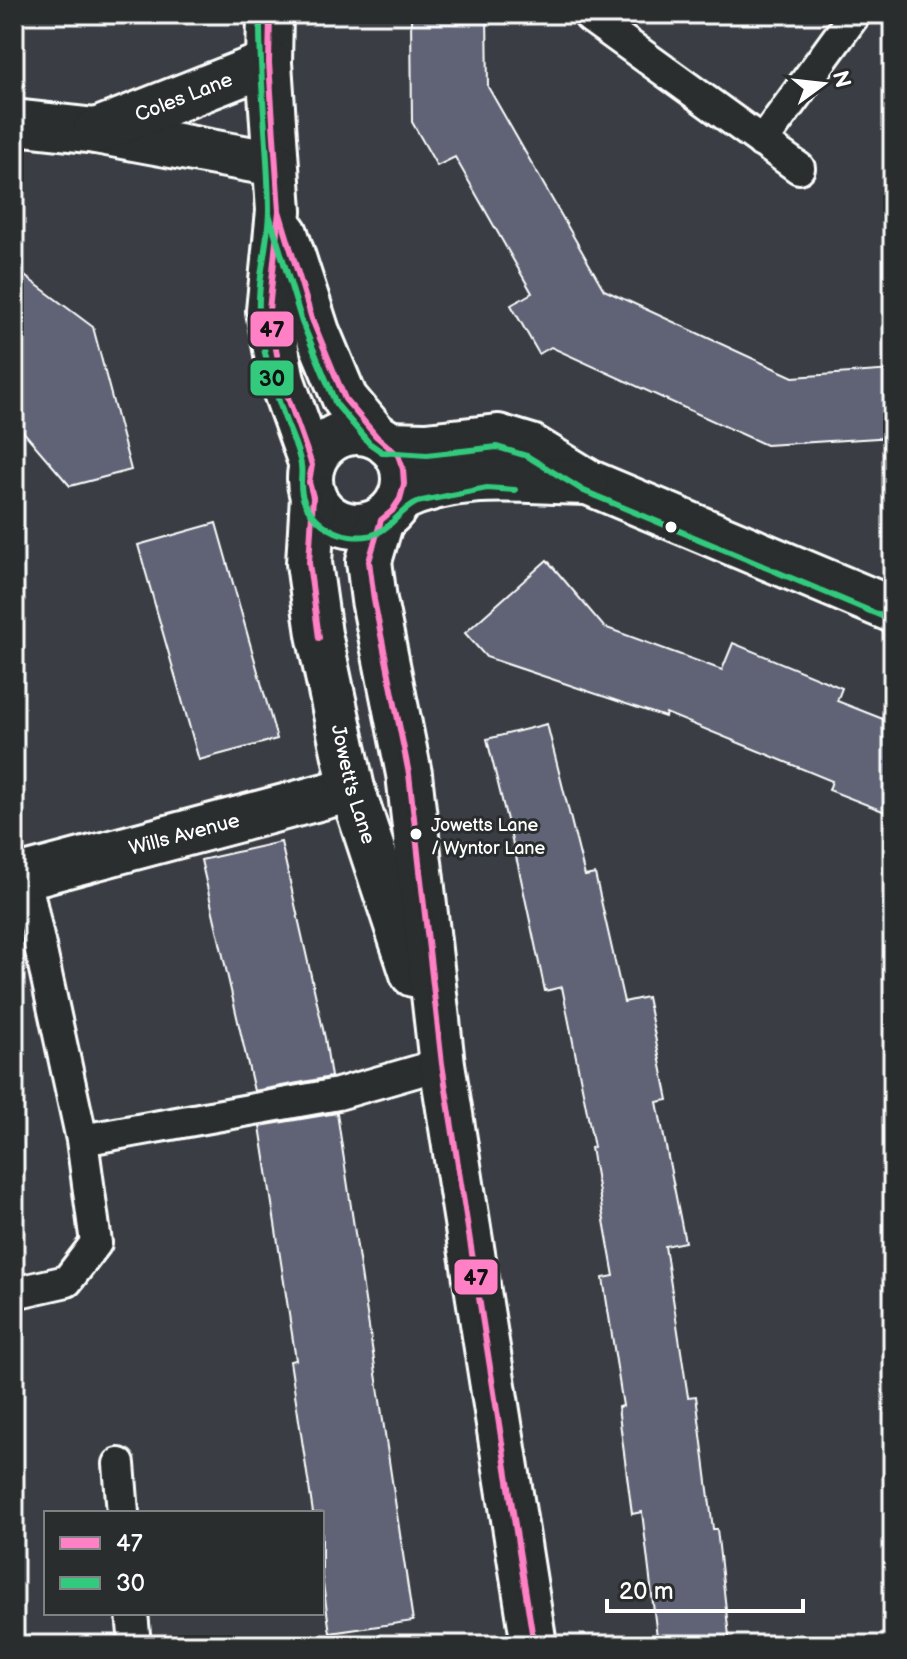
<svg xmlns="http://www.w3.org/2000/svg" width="907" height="1659" font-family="'Balsamiq Sans',sans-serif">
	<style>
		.building { fill: #5e6375; stroke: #fff; stroke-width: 2 }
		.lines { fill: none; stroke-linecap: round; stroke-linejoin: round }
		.lane-casing { stroke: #fff; stroke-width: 36 }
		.street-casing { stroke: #fff; stroke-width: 50 }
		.secondary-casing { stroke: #fff; stroke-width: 50 }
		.lane { stroke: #2a2d2e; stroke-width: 30 }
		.street { stroke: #2a2d2e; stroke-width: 44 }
		.secondary { stroke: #2a2d2e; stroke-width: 44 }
		.bus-1-casing { stroke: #2a2d2e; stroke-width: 12 }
		.bus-2-casing { stroke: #2a2d2e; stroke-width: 12 }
		.bus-1 { stroke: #ff80c5; stroke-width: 6 }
		.bus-2 { stroke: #33ca7d; stroke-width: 6 }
		.bus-dot { fill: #fff; stroke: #2a2d2e; stroke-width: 3 }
		.labels { text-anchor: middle; stroke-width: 6; stroke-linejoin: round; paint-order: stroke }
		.bus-label { font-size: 18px; fill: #fff; stroke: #2a2d2e; text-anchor: start }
		.street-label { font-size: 20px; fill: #fff; stroke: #2a2d2e }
		.line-badge { stroke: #2a2d2e; stroke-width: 3 }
		.pale-badge-label { font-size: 22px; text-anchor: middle; font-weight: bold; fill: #111 }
	</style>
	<rect width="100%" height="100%" fill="#3a3d43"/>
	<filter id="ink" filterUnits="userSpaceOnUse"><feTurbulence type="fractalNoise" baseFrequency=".0125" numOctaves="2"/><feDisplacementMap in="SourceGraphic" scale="16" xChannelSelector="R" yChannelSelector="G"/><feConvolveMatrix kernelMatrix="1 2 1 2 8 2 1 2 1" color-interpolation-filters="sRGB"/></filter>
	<g filter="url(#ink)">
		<!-- building -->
		<path class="building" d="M 411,14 L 487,14 L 488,87 L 604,290 L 793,377 L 893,370 L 893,437 L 766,445 L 551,347 L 539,354 L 511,305 L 532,293 L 455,157 L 437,166 L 412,122 Z
			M 14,268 L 93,327 L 131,470 L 70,486 L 14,421 Z
			M 216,523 L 277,739 L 199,760 L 138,545 Z
			M 547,560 L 604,627 L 722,670 L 733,643 L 842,688 L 837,701 L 893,723 L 893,815 L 829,790 L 832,781 L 666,713 L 665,717 L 486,657 L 465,633 Z
			M 547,724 L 585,876 L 595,874 L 624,1002 L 647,997 L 668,1100 L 657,1102 L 685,1242 L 665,1246 L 688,1397 L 696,1396 L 713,1529 L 717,1529 L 730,1645 L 658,1645 L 642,1512 L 632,1514 L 618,1407 L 623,1406 L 603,1278 L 614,1276 L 591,1148 L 594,1147 L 562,987 L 545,991 L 518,865 L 487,739 Z
			M 281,842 L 325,1038 L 331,1077 L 254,1091 L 201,860 Z
			M 337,1113 L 413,1621 L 330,1633 L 322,1577 L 322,1513 L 313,1513 L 290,1361 L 296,1360 L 260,1126 Z"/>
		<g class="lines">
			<defs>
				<path id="lane" d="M 590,17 L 799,168
					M 762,142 L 855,14
					M 82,1140 L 338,1094 L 442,1064
					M 14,1293 L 67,1281 L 96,1243 L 82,1140 L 25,877
					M 119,1464 L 123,1513
					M 132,1613 L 135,1645"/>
				<g id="street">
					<path id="s1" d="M 14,879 L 352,789"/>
				</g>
				<g id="secondary">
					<path d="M 270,14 L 269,63 L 279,211 L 269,311 L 282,381 L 312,465"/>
					<path d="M 14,122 L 96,131 L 275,164"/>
					<path id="s2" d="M 96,131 L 269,63"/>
					<path d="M 285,233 L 317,332 L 345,399 L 376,436"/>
					<circle cx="357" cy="479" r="47"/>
					<path d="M 388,444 L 426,445 L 498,437 L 531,447 L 588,482 L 893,610"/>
					<path id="s3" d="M 313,497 L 309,563 L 319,634 L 352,789 L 413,974"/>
					<path d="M 400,499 C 459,471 523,481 586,482"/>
					<path d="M 381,520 L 369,561 L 374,600 L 409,774 L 442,1064 L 534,1645"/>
				</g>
			</defs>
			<!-- lane casing -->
			<use href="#lane" class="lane-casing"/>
			<!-- street casing -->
			<use href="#street" class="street-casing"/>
			<!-- secondary casing -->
			<use href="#secondary" class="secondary-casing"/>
			<!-- lane -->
			<use href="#lane" class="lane"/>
			<!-- street -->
			<use href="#street" class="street"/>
			<!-- secondary -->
			<use href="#secondary" class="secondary"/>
			<defs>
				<path id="bus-1" d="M 270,14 L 269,63 L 279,211 L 269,311 L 282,381 L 312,465 L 309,482 L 313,497 L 309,563 L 319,638
					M 279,211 L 312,319 L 345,399 L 376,436 L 398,455 L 403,469 L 404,484 L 400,499 L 392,511 L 381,520 L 369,561 L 374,600 L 409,774 L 442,1064 L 534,1645"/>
				<path id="bus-2" d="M 260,14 C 259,79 268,144 269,209 C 269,243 257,278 259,312 C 261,348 273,385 285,419 C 290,433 299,450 301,465 C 303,477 298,487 304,501 C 312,519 330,533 350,536 C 389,541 392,514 417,502 L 487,488 L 515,490
					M 269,214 L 302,322 L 336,404 L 369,443 L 382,452 L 427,455 L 497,447 L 527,456 L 584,491 L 889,619"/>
			</defs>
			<!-- bus-1 casing -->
			<use href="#bus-1" class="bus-1-casing"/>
			<!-- bus-2 casing -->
			<use href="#bus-2" class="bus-2-casing"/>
			<!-- bus-1 -->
			<use href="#bus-1" class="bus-1"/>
			<!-- bus-2 -->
			<use href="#bus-2" class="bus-2"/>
		</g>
	</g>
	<!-- markers -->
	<g class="bus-dot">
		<circle cx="671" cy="527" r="7"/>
		<circle cx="416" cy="834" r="7"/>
	</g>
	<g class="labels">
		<!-- bus labels -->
		<g class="bus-label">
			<text x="431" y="831">Jowetts Lane<tspan x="431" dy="23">/ Wyntor Lane</tspan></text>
		</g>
		<!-- street labels -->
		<g class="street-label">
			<text dy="7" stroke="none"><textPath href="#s2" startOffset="94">Coles Lane</textPath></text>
			<text dy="7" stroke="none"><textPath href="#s3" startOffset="292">Jowett's Lane</textPath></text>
			<text dy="7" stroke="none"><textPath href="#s1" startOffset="176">Wills Avenue</textPath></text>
		</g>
	</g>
	<g class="line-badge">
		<rect x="249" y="310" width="46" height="38" rx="8" fill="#ff80c5"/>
		<rect x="249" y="359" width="46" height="38" rx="8" fill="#33ca7d"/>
		<rect x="453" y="1258" width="46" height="38" rx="8" fill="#ff80c5"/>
	</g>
	<g class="pale-badge-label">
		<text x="272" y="337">47</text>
		<text x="272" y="386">30</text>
		<text x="476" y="1285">47</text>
	</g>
	<!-- margin -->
	<rect width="907" height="1659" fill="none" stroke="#2a2d2e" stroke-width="48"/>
	<rect x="24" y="24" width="859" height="1611" fill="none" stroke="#fff" stroke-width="3" filter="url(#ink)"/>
	<!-- legend -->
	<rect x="44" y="1511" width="280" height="104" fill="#2a2d2e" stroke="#7f8182" stroke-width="2"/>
	<rect x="60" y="1537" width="40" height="12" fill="#ff80c5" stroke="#7f8182" stroke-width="2"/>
	<text x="116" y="1551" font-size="24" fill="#ffffff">47</text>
	<rect x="60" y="1577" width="40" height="12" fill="#33ca7d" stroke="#7f8182" stroke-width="2"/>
	<text x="116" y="1591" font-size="24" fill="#ffffff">30</text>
	<!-- north arrow -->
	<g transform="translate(823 84) rotate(75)" stroke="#2a2d2e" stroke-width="6" paint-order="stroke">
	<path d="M0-6L14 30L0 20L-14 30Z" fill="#ffffff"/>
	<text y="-12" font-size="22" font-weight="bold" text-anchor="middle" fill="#ffffff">N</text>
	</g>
	<!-- scale -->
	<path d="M607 1599v12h196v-12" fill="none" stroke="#ffffff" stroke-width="4"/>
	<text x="619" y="1599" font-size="24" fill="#ffffff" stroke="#2a2d2e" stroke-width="6" paint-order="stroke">20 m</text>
</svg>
